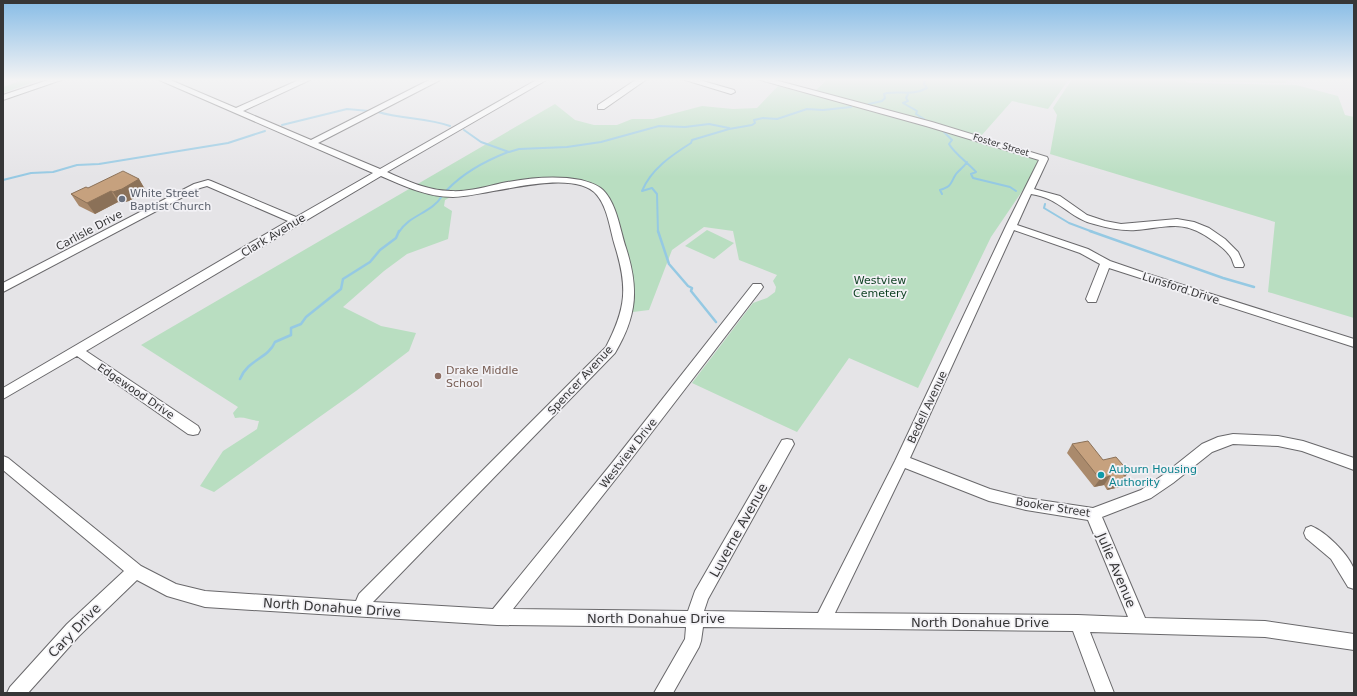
<svg xmlns="http://www.w3.org/2000/svg" width="1357" height="696" font-family="'DejaVu Sans',sans-serif">
	<style>
		.green { fill: #b9dec1 }
		.lines { fill: none; stroke-linecap: round; stroke-linejoin: round }
		.stream-far1 { stroke: #95c9e3; stroke-width: 2 }
		.stream { stroke: #95c9e3; stroke-width: 2.5 }
		.minor-casing { stroke: #69686b; stroke-width: 2 }
		.minor { fill: #fff; fill-rule: evenodd }
		.wall { fill: #aa8a6c }
		.shaded-wall { fill: #8b7158 }
		.building { fill: #c6a17e; stroke: #8b7158 }
		.worship-dot { fill: #6b7280; stroke: #f2f1f5; stroke-width: 1.5 }
		.education-dot { fill: #8d6e63; stroke: #f2f1f5; stroke-width: 1.5 }
		.culture-dot { fill: #0f9aa8; stroke: #f2f1f5; stroke-width: 1.5 }
		.labels { text-anchor: middle; stroke-width: 3.5; stroke-linejoin: round; paint-order: stroke }
		.far-street-label { font-size: 9px; fill: #363637; stroke: #f2f1f5 }
		.worship-label { font-size: 11px; fill: #5b616d; stroke: #f2f1f5; text-anchor: start }
		.street-label { font-size: 11px; fill: #363637; stroke: #f2f1f5 }
		.park-label { font-size: 11px; fill: #0c3f20; stroke: #f2f1f5 }
		.education-label { font-size: 11px; fill: #785e54; stroke: #f2f1f5; text-anchor: start }
		.culture-label { font-size: 11px; fill: #0d838f; stroke: #f2f1f5; text-anchor: start }
		.near-street-label { font-size: 13px; fill: #363637; stroke: #f2f1f5 }
	</style>
	<rect width="100%" height="100%" fill="#e5e4e7"/>
	<!-- green -->
	<path class="green" d="M 26,79 L 42,79 L 3,93 L 3,87 Z
		M 828,79 L 1069,79 L 1048,109 L 1012,101 L 981,136 L 815,91 Z
		M 1072,79 L 1183,79 L 1188,83 L 1296,85 L 1338,96 L 1345,115 L 1354,117 L 1354,318 L 1268,292 L 1275,222 L 1050,154 L 1057,115 L 1053,108 Z
		M 1188,79 L 1283,79 L 1287,83 L 1189,81 Z
		M 780,84 L 1044,159 L 991,237 L 918,388 L 849,358 L 797,432 L 692,383 L 753,303 L 767,298 L 775,292 L 776,287 L 773,281 L 777,275 L 739,260 L 733,231 L 704,227 L 672,250 L 649,310 L 633,312 L 629,275 L 598,191 L 581,183 L 550,181 L 456,194 L 445,200 L 444,206 L 452,211 L 448,239 L 407,254 L 384,271 L 343,307 L 381,326 L 416,333 L 409,351 L 356,391 L 214,492 L 200,486 L 223,451 L 257,429 L 259,421 C 250,420 244,416 235,418 L 233,413 L 238,407 L 141,345 L 555,104 L 575,120 L 594,125 L 617,125 L 632,119 L 653,119 L 702,106 L 733,109 L 757,108 Z
		M 707,230 L 734,243 L 714,259 L 685,246 Z"/>
	<g class="lines">
		<!-- stream-far1 -->
		<path class="stream-far1" d="M 908,94 L 906,98 L 908,101 L 903,103 L 917,111 L 916,114 L 924,119
			M 869,104 L 882,101 L 885,98 L 884,94 L 887,93 C 903,91 912,96 927,88 L 924,84 L 925,79
			M 378,112 C 402,119 427,118 450,126
			M 282,125 L 347,109 L 369,111
			M 464,130 L 481,142 L 509,152 L 519,149 L 567,147 L 601,142 L 659,126 L 685,127 L 709,124 L 729,128
			M 944,132 L 952,140 L 949,144 C 954,153 968,163 976,172 L 971,174 L 973,178 L 1010,187 L 1016,191
			M 3,180 L 31,173 L 53,172 L 77,165 L 99,164 L 228,143 L 265,131
			M 447,190 C 464,172 485,161 508,152
			M 942,194 L 940,190 C 953,186 950,183 956,174 C 959,170 964,167 967,162
			M 1045,204 L 1044,208 L 1069,223 L 1093,232
			M 399,232 C 409,215 432,213 442,196
			M 658,232 L 657,194 L 652,188 L 642,191 C 651,169 672,155 691,143 L 692,140 L 729,129 L 752,125 L 755,123 L 754,120 L 763,118 L 777,119 L 807,109 L 823,110 L 851,107"/>
		<!-- stream -->
		<path class="stream" d="M 658,231 L 669,264 L 688,286 L 692,288 L 691,291 L 716,322
			M 1090,231 L 1223,278 L 1254,287
			M 240,379 C 248,359 268,359 275,342 L 291,335 L 291,328 L 301,324 L 306,317 L 341,289 L 343,279 L 370,262 L 380,250 L 396,238 L 399,231"/>
		<defs>
			<path id="minor" d="M 51,79 L 64,79 L 3,100 L 3,95 Z
				M 157,79 L 168,79 L 236,108 L 301,79 L 312,79 L 243,111 L 311,140 L 431,79 L 442,79 L 318,143 L 380,169 L 538,79 L 548,79 L 387,172 C 408,181 428,191 451,191 C 468,192 485,187 502,183 C 528,178 555,175 581,180 C 588,182 597,184 603,190 C 617,204 620,230 626,248 C 639,289 637,316 615,353 L 373,602 L 493,609 L 612,463 L 753,284 L 761,284 L 763,287 L 761,290 L 622,471 L 513,609 L 688,611 L 695,591 L 782,440 L 787,439 L 792,440 L 794,444 L 708,599 L 704,611 L 818,613 L 895,461 L 1006,226 L 1039,160 L 926,126 L 757,79 L 771,79 L 932,122 L 1047,157 L 1048,159 L 1034,189 L 1060,196 L 1087,215 L 1105,221 L 1121,224 L 1177,219 L 1194,222 L 1209,228 L 1225,239 L 1238,252 L 1244,265 L 1243,267 L 1235,267 C 1233,264 1233,260 1230,256 C 1226,250 1218,244 1212,240 C 1183,219 1169,227 1136,230 C 1122,231 1108,228 1094,224 C 1069,218 1060,198 1031,194 L 1017,225 L 1088,249 L 1110,261 L 1148,274 L 1354,339 L 1354,347 L 1109,268 L 1096,302 L 1088,302 L 1086,299 L 1100,264 L 1080,253 L 1014,230 L 910,458 L 990,489 L 1026,498 L 1093,508 L 1141,490 L 1163,475 L 1202,444 L 1218,437 L 1233,434 L 1278,436 L 1303,441 L 1354,458 L 1354,470 L 1302,451 L 1278,446 L 1233,444 L 1212,452 L 1173,483 L 1151,498 L 1102,517 L 1145,618 L 1265,621 L 1354,634 L 1354,650 L 1265,637 L 1090,632 L 1114,693 L 1096,693 L 1073,631 L 703,627 L 701,641 L 699,647 L 673,693 L 654,693 L 685,639 L 686,627 L 497,625 L 205,607 L 167,596 L 137,580 L 79,636 L 28,693 L 7,693 L 10,687 L 67,624 L 124,571 L 3,470 L 3,456 L 8,458 L 141,566 L 176,584 L 205,591 L 356,601 L 359,594 L 606,347 C 626,308 628,288 615,246 C 610,230 608,208 597,195 C 573,166 485,197 453,197 C 427,197 404,186 381,176 L 86,351 L 198,426 L 200,430 L 198,434 L 193,435 L 188,434 L 77,356 L 3,399 L 3,388 L 288,221 L 207,186 L 200,188 L 3,292 L 3,283 L 194,184 L 208,180 L 211,181 L 296,217 L 373,173 ZM 905,468 L 989,501 L 1026,510 L 1088,520 L 1128,617 L 1078,615 L 835,613 Z
				M 637,79 L 647,79 L 604,109 L 598,109 L 598,105 Z
				M 682,79 L 696,79 L 734,90 L 735,92 L 731,94 Z
				M 1311,526 C 1326,532 1347,553 1353,567 C 1356,573 1354,583 1354,589 L 1348,587 L 1331,559 L 1306,538 L 1304,533 L 1306,528 Z"/>
		</defs>
		<!-- minor casing -->
		<use href="#minor" class="minor-casing"/>
		<!-- minor -->
		<use href="#minor" class="minor"/>
	</g>
	<!-- wall -->
	<path class="wall" d="M 139,179 L 146,191 L 129,201 L 120,203 L 118,202 L 95,214 L 79,206 L 71,194 L 88,188 Z
		M 1072,444 L 1103,460 L 1125,477 L 1120,487 L 1107,490 L 1104,485 L 1094,487 L 1067,453 Z"/>
	<!-- shaded-wall -->
	<path class="shaded-wall" d="M 139,179 L 146,191 L 129,201 L 120,203 L 113,192 Z
		M 111,191 L 118,202 L 95,214 L 87,203 Z
		M 1129,472 L 1124,478 L 1126,478 L 1120,487 L 1107,490 L 1113,481 L 1123,474 Z
		M 1110,476 L 1104,485 L 1094,487 L 1100,479 Z"/>
	<!-- building -->
	<path class="building" d="M 123,171 L 139,179 L 122,189 L 113,192 L 111,191 L 87,203 L 71,194 L 86,187 L 88,188 Z
		M 1088,441 L 1103,460 L 1116,457 L 1129,472 L 1123,474 L 1126,478 L 1113,481 L 1110,476 L 1100,479 L 1072,444 Z"/>
	<!-- sky -->
	<linearGradient id="sky" x2="0" y2="1"><stop stop-color="#87bce6"/><stop offset="0.45" stop-color="#f3f3f4"/><stop offset="1" stop-color="#f3f3f4" stop-opacity="0"/></linearGradient>
	<rect width="1357" height="177" fill="url(#sky)"/>
	<!-- markers -->
	<circle class="worship-dot" cx="122" cy="199" r="4"/>
	<circle class="education-dot" cx="438" cy="376" r="4"/>
	<circle class="culture-dot" cx="1101" cy="475" r="4"/>
	<g class="labels">
		<!-- far-street labels -->
		<g class="far-street-label">
			<text transform="translate(1001 145) rotate(17)" y="3">Foster Street</text>
		</g>
		<!-- worship labels -->
		<g class="worship-label">
			<text x="130" y="197">White Street<tspan x="130" dy="13">Baptist Church</tspan></text>
		</g>
		<!-- street labels -->
		<g class="street-label">
			<text transform="translate(89 230) rotate(-28)" y="4">Carlisle Drive</text>
			<text transform="translate(273 235) rotate(-31)" y="4">Clark Avenue</text>
			<text transform="translate(1181 288) rotate(18)" y="4">Lunsford Drive</text>
			<text transform="translate(580 380) rotate(-47)" y="4">Spencer Avenue</text>
			<text transform="translate(136 391) rotate(34)" y="4">Edgewood Drive</text>
			<text transform="translate(927 407) rotate(-65)" y="4">Bedell Avenue</text>
			<text transform="translate(628 453) rotate(-52)" y="4">Westview Drive</text>
			<text transform="translate(1053 507) rotate(9)" y="4">Booker Street</text>
		</g>
		<!-- park labels -->
		<g class="park-label">
			<text x="880" y="284">Westview<tspan x="880" dy="13">Cemetery</tspan></text>
		</g>
		<!-- education labels -->
		<g class="education-label">
			<text x="446" y="374">Drake Middle<tspan x="446" dy="13">School</tspan></text>
		</g>
		<!-- culture labels -->
		<g class="culture-label">
			<text x="1109" y="473">Auburn Housing<tspan x="1109" dy="13">Authority</tspan></text>
		</g>
		<!-- near-street labels -->
		<g class="near-street-label">
			<text transform="translate(738 530) rotate(-61)" y="5">Luverne Avenue</text>
			<text transform="translate(1117 570) rotate(67)" y="5">Julie Avenue</text>
			<text transform="translate(332 607) rotate(4)" y="5">North Donahue Drive</text>
			<text x="656" y="623">North Donahue Drive</text>
			<text x="980" y="627">North Donahue Drive</text>
			<text transform="translate(74 630) rotate(-46)" y="5">Cary Drive</text>
		</g>
	</g>
	<!-- border -->
	<rect width="1357" height="696" fill="none" stroke="#363637" stroke-width="8"/>
</svg>
